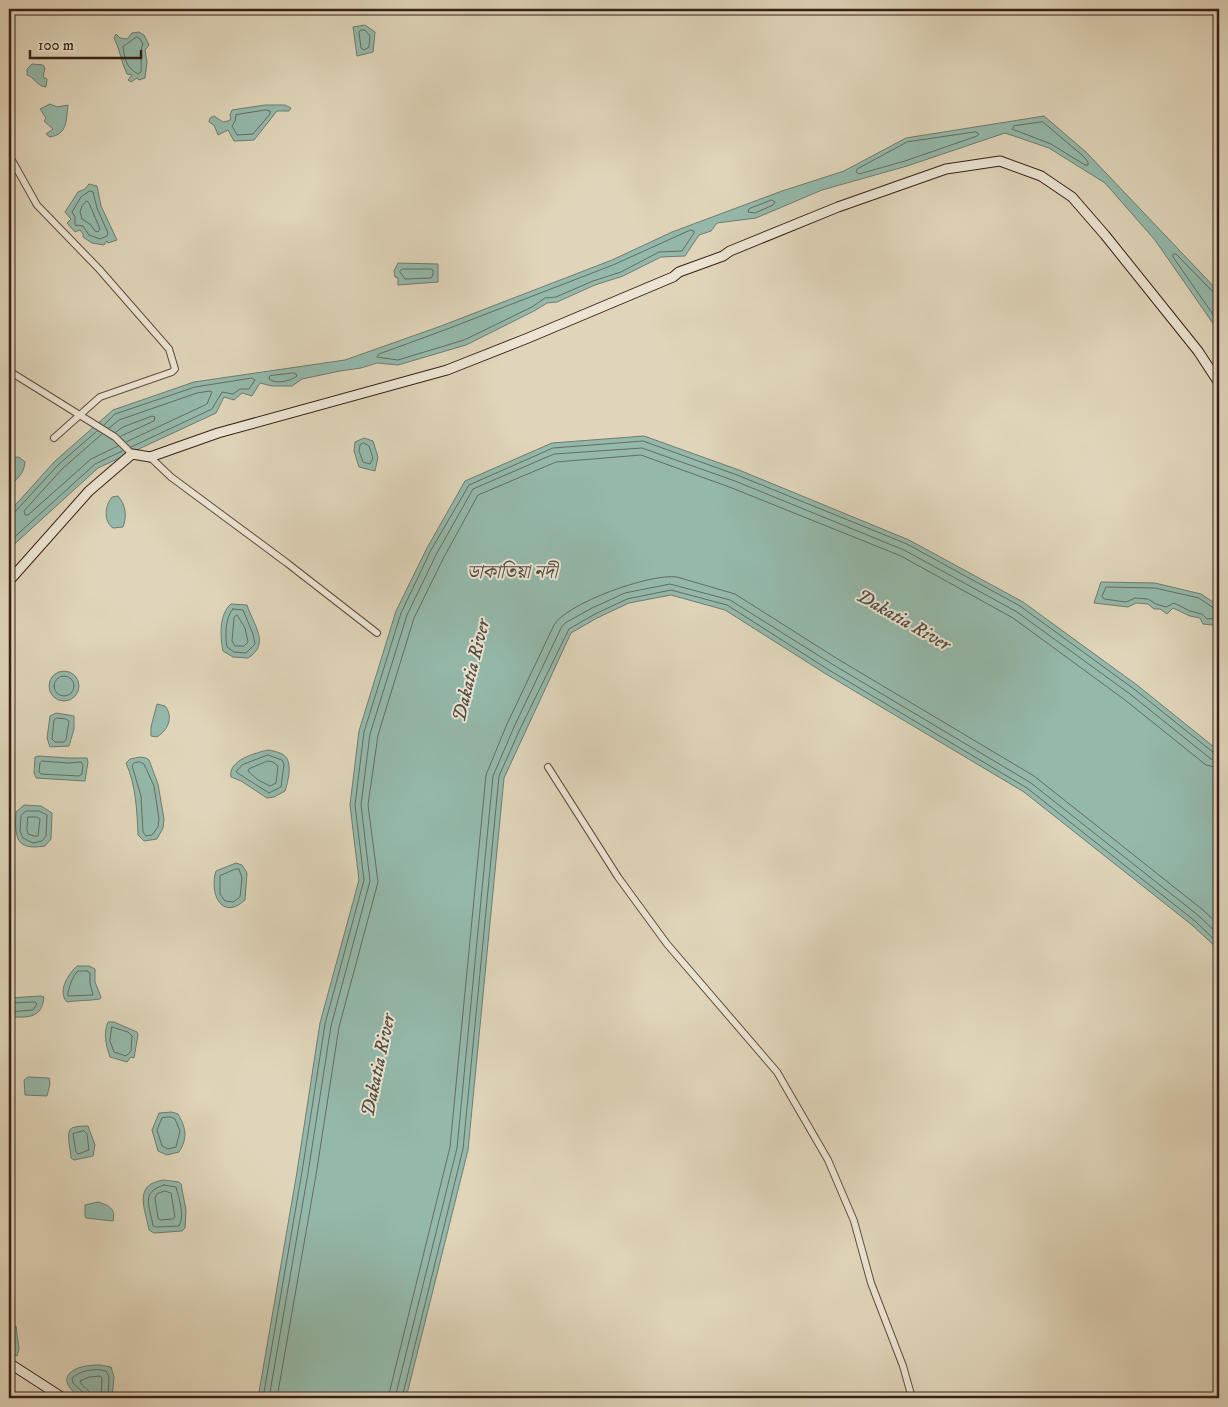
<svg xmlns="http://www.w3.org/2000/svg" width="1228" height="1407" font-family="'IM FELL DW Pica','Noto Serif Bengali',serif">
	<style>
		.water { fill: #94b9ab; stroke: #6f7c70 }
		.lines { fill: none; stroke-linecap: round; stroke-linejoin: round }
		.shore { stroke: #666c61; stroke-width: 1 }
		.minor-casing { stroke: #614d40; stroke-width: 8 }
		.secondary-casing { stroke: #372017; stroke-width: 11 }
		.minor { stroke: #ebe4d2; stroke-width: 6 }
		.secondary { stroke: #ebe4d2; stroke-width: 9 }
		.labels { text-anchor: middle; stroke-width: 4; stroke-linejoin: round; paint-order: stroke }
		.water-label { font-size: 19px; font-style: italic; fill: #534e43; stroke: #ebe4d2 }
	</style>
	<rect width="100%" height="100%" fill="#e0d5ba"/>
	<filter id="stains"><feTurbulence type="fractalNoise" baseFrequency=".004" numOctaves="4"/><feColorMatrix values="0 0 0 0 .2 0 0 0 0 .09 0 0 0 0 .02 0 0 0 .5 -.17"/></filter>
	<radialGradient id="worn" r=".72"><stop offset=".6" stop-color="#630" stop-opacity="0"/><stop offset="1" stop-color="#630" stop-opacity=".3"/></radialGradient>
	<!-- water -->
	<path class="water" d="M 365,25 L 375,32 L 373,52 L 357,56 L 353,27 Z
		M 139,32 L 144,35 L 149,45 L 145,50 L 147,62 L 145,78 L 139,80 L 137,78 L 131,82 L 128,80 L 132,75 L 127,74 C 121,62 120,49 114,38 L 116,34 L 120,38 L 127,39 L 132,33 Z
		M 32,64 L 43,65 L 45,68 L 43,77 L 47,79 L 46,87 C 38,87 34,77 27,75 L 27,69 Z
		M 50,104 L 57,107 L 68,105 C 66,120 68,134 50,137 L 46,134 L 53,129 L 44,121 L 46,118 L 40,109 Z
		M 265,105 L 285,105 L 291,108 L 289,111 L 277,111 L 254,140 L 234,141 L 228,130 L 218,135 L 214,125 L 209,122 L 210,118 L 214,116 L 223,122 L 228,121 L 231,119 L 230,115 L 232,110 Z
		M 1044,116 L 1086,152 L 1219,292 L 1219,332 L 1155,240 L 1105,183 L 1049,148 L 1005,133 L 907,166 L 822,190 L 756,218 L 717,223 L 711,231 L 699,235 L 685,256 L 661,257 L 623,276 L 595,285 L 557,302 L 547,303 L 534,311 L 466,345 L 398,365 L 377,363 L 361,368 L 340,371 L 302,379 L 292,386 L 272,386 L 260,383 L 252,396 L 242,393 L 234,400 L 224,397 L 216,413 L 98,468 L 9,549 L 9,512 L 55,461 L 113,410 L 194,382 L 345,360 L 441,326 L 612,260 L 672,232 L 782,191 L 844,171 L 906,138 Z
		M 89,184 L 97,186 L 101,206 L 117,240 L 108,243 L 107,241 L 104,245 L 92,243 L 83,237 L 83,234 L 80,230 L 75,232 L 67,223 L 71,219 L 65,212 L 78,192 L 85,189 Z
		M 398,263 L 438,264 L 438,282 L 398,285 L 398,278 L 395,277 L 394,271 Z
		M 644,436 L 739,470 L 909,540 L 1023,602 L 1137,685 L 1219,751 L 1219,950 L 1192,925 L 1024,792 L 826,674 L 725,610 L 671,595 L 629,603 L 597,618 L 571,633 L 504,778 L 468,1150 L 406,1398 L 258,1398 L 297,1172 L 320,1023 L 359,880 L 350,805 L 359,731 L 396,611 L 427,548 L 465,481 L 552,443 Z
		M 364,438 L 373,441 L 378,457 L 375,471 L 359,467 L 354,451 L 355,442 Z
		M 19,457 L 25,462 C 24,474 17,479 9,486 L 9,458 Z
		M 118,496 C 126,505 127,517 123,527 L 113,528 C 103,521 105,505 112,497 Z
		M 1101,582 L 1155,583 L 1201,594 L 1219,606 L 1219,623 L 1212,625 L 1203,624 L 1200,618 L 1190,616 L 1173,608 L 1167,614 L 1160,609 L 1154,609 L 1148,604 L 1136,603 L 1128,607 L 1094,603 Z
		M 231,604 L 247,605 C 253,624 271,644 248,658 L 233,657 L 223,651 C 220,637 219,614 231,604 Z
		M49 686a15 15 0 1 1 30 0a15 15 0 1 1-30 0Z
		M 157,704 L 165,706 C 174,717 168,730 157,737 L 151,736 L 151,727 Z
		M 56,713 L 74,716 L 74,729 L 69,746 L 50,747 L 47,738 L 50,716 Z
		M 268,750 C 286,753 290,757 289,774 C 288,780 287,785 285,791 L 274,797 L 267,798 L 241,781 L 231,777 C 228,760 255,753 268,750 Z
		M 39,756 L 68,758 L 87,758 L 88,762 L 85,781 L 36,778 L 34,773 L 35,757 Z
		M 140,757 L 146,758 L 149,760 L 158,784 L 164,819 L 163,828 L 157,839 L 144,841 L 138,835 C 137,810 136,786 126,763 L 130,759 Z
		M 24,805 L 41,806 L 52,813 L 51,839 L 45,846 C 15,851 15,837 16,812 Z
		M 236,863 L 242,865 L 247,873 L 245,900 C 221,922 209,892 216,871 Z
		M 77,966 L 89,966 L 95,969 L 95,982 L 101,997 L 100,999 C 88,1001 78,1000 67,1002 C 57,992 68,974 77,966 Z
		M 41,996 L 44,997 C 42,1020 26,1017 9,1017 L 9,998 Z
		M 108,1022 L 114,1022 L 137,1032 L 138,1035 L 134,1058 L 131,1057 L 127,1062 L 110,1057 C 106,1045 103,1034 108,1022 Z
		M 28,1077 L 49,1078 L 50,1084 L 47,1096 L 25,1095 L 24,1080 Z
		M 172,1112 L 178,1114 C 186,1128 188,1138 179,1152 L 167,1155 L 158,1151 L 152,1130 L 159,1113 Z
		M 88,1126 L 95,1145 L 93,1156 L 74,1160 L 71,1158 C 71,1151 65,1131 72,1128 C 76,1126 84,1126 88,1126 Z
		M 163,1180 L 179,1182 L 181,1184 L 186,1210 L 185,1228 L 182,1231 L 154,1233 L 149,1230 C 147,1216 136,1193 151,1184 C 154,1182 159,1181 163,1180 Z
		M 98,1202 C 109,1205 116,1209 113,1221 L 86,1218 L 85,1216 L 85,1205 Z
		M 9,1325 L 16,1326 L 19,1349 L 17,1356 L 9,1353 Z
		M 100,1365 L 111,1367 L 114,1377 L 112,1398 C 104,1398 94,1400 85,1398 C 76,1397 60,1382 70,1373 C 77,1366 90,1365 100,1365 Z"/>
	<g class="lines">
		<!-- shore -->
		<path class="shore" d="M 361,30 L 365,30 L 370,36 L 369,47 L 364,50 L 361,48 L 359,33 Z
			M 137,37 L 140,39 L 143,44 C 139,52 142,62 141,72 L 138,74 C 126,67 125,60 123,47 Z
			M 266,110 L 270,111 L 270,114 L 253,134 L 237,135 L 232,126 L 235,121 L 236,115 Z
			M 1043,122 L 1083,156 L 1088,162 L 1088,165 L 1085,165 L 1051,144 L 1012,129 L 1014,126 Z
			M 976,132 L 979,134 L 977,136 L 905,161 L 859,174 L 856,172 L 857,169 L 907,142 Z
			M 90,191 L 93,192 L 97,208 L 108,233 L 107,236 L 100,239 L 89,235 L 83,226 L 75,225 L 75,217 L 72,212 L 81,197 Z
			M 772,200 L 775,202 L 773,205 L 755,213 L 748,212 L 749,209 Z
			M 87,201 L 89,203 L 100,229 L 98,232 L 95,231 L 91,225 L 82,219 L 80,212 L 82,206 Z
			M 691,230 L 694,231 L 694,233 L 682,251 L 659,252 L 621,272 L 593,281 L 556,297 L 545,298 L 532,307 L 464,340 L 398,360 L 377,357 L 379,354 L 442,331 L 613,265 Z
			M 402,269 L 431,269 L 433,270 L 433,275 L 431,278 L 405,279 L 400,272 Z
			M 1219,295 L 1214,293 L 1176,254 L 1173,254 L 1173,257 L 1219,323
			M 294,373 L 296,374 L 297,376 C 289,382 276,384 269,379 L 270,376 Z
			M 104,425 L 115,414 L 195,387 L 252,378 L 255,380 L 249,389 L 240,389 L 233,394 L 222,392 L 212,409 L 131,447
			M 109,428 L 119,420 L 197,393 L 210,391 L 212,392 L 207,404 L 126,442
			M 116,432 L 123,427 L 152,416 L 155,417 L 154,421 L 121,436
			M 102,434 L 62,469 L 24,511 L 25,515 L 28,515 L 91,459 L 118,446
			M 364,443 L 369,446 L 373,458 L 370,464 L 363,462 L 359,451 L 360,445 Z
			M 9,515 L 14,513 L 58,465 L 97,431
			M 9,542 L 95,464 L 122,451
			M 233,609 L 243,610 L 253,634 L 255,644 L 246,653 L 234,652 L 227,647 C 225,637 225,617 233,609 Z
			M 1219,610 L 1215,609 L 1199,598 L 1155,588 L 1106,587 L 1102,596 L 1104,599 L 1126,602 L 1135,598 L 1148,599 L 1156,604 L 1166,607 L 1174,603 L 1190,611 L 1202,614 L 1207,619 L 1219,618
			M 237,615 L 245,628 L 248,642 L 244,646 L 235,646 L 232,641 L 234,618 Z
			M54 686a10 10 0 1 1 20 0a10 10 0 1 1-20 0Z
			M 57,718 L 66,719 L 69,721 L 66,740 L 64,742 L 55,742 L 52,739 L 54,720 Z
			M 268,755 L 282,760 L 284,764 L 281,787 L 269,793 L 236,772 L 242,765 Z
			M 42,761 L 68,763 L 81,762 L 83,765 L 82,774 L 79,776 L 41,774 L 39,772 L 40,763 Z
			M 268,761 L 273,762 L 278,766 L 276,783 L 270,786 L 258,780 L 248,771 L 249,769 Z
			M 140,762 L 144,764 L 154,786 L 159,819 L 158,827 L 152,835 L 146,836 L 143,832 L 141,796 L 132,766 L 134,763 Z
			M 26,811 L 39,811 L 47,815 L 46,836 L 42,841 L 33,843 L 23,838 L 20,831 L 21,816 Z
			M 28,817 L 37,817 L 40,819 L 38,836 L 34,836 L 28,834 L 27,830 Z
			M 236,869 L 239,869 L 242,878 L 240,897 L 233,902 L 225,901 L 220,894 L 220,876 Z
			M 87,971 L 90,973 L 90,983 L 93,995 L 68,996 C 67,991 73,975 78,971 C 80,971 86,971 87,971 Z
			M 9,1003 L 35,1002 L 37,1004 L 33,1010 L 9,1012
			M 112,1027 L 128,1032 L 132,1036 L 131,1051 L 126,1056 L 114,1052 L 110,1041 Z
			M 171,1117 L 175,1119 L 180,1131 L 176,1147 L 168,1149 L 162,1146 L 157,1130 L 162,1118 Z
			M 84,1131 L 87,1134 L 89,1150 L 78,1154 L 76,1152 L 73,1134 Z
			M 164,1185 L 176,1187 C 179,1199 185,1215 179,1226 L 156,1227 L 153,1226 C 150,1206 140,1192 164,1185 Z
			M 165,1191 L 171,1193 L 175,1217 L 173,1219 L 160,1220 L 158,1218 L 155,1198 L 157,1194 Z
			M 85,1398 L 84,1393 L 73,1383 L 72,1378 C 81,1370 95,1368 106,1371 L 109,1377 L 108,1398
			M 91,1398 C 91,1389 82,1388 80,1381 L 89,1377 L 100,1376 L 102,1378 L 101,1398
			M 263,1398 L 302,1172 L 325,1024 L 364,880 L 355,805 L 364,732 L 401,613 L 431,550 L 469,485 L 553,448 L 643,441 L 737,475 L 907,544 L 1020,606 L 1134,689 L 1214,753 L 1219,755
			M 269,1398 L 308,1173 L 331,1026 L 370,881 L 361,805 L 370,734 L 407,615 L 437,553 L 473,489 L 554,454 L 642,448 L 735,481 L 904,550 L 1017,612 L 1130,694 L 1211,759 L 1219,761
			M 277,1398 L 316,1175 L 339,1027 L 378,882 L 368,805 L 378,735 L 414,618 L 444,557 L 478,495 L 556,462 L 641,455 L 732,488 L 901,556 L 1013,618 L 1125,700 L 1206,765 L 1219,768
			M 388,1398 L 450,1147 L 486,775 L 507,724 L 554,625 C 567,603 651,573 677,577 L 735,594 L 836,658 L 1034,776 L 1203,910 L 1219,925
			M 395,1398 L 457,1148 L 493,776 L 514,727 L 561,628 L 565,623 L 592,608 L 625,593 L 670,584 L 730,600 L 832,664 L 1031,783 L 1199,916 L 1219,935
			M 402,1398 L 463,1149 L 499,776 L 520,729 L 569,629 L 595,614 L 627,599 L 671,590 L 727,605 L 829,670 L 1027,788 L 1195,921 L 1219,944"/>
		<defs>
			<path id="minor" d="M 9,155 L 37,205 L 99,269 L 169,349 L 175,369 L 172,372 L 100,397 L 54,438
				M 9,371 L 115,437 L 132,454
				M 150,457 L 171,477 L 287,563 L 377,633
				M 548,767 L 618,877 L 667,944 L 777,1072 L 828,1160 L 854,1221 L 871,1283 L 903,1366 L 912,1398"/>
			<path id="secondary" d="M 9,581 L 89,491 L 132,454 L 150,457 L 218,433 L 447,370 L 528,338 L 673,277 L 679,272 L 723,256 L 730,251 L 838,207 L 946,169 L 1000,161 L 1041,176 L 1072,197 L 1105,235 L 1198,351 L 1219,383
				M 9,1363 L 63,1398"/>
		</defs>
		<!-- minor casing -->
		<use href="#minor" class="minor-casing"/>
		<!-- secondary casing -->
		<use href="#secondary" class="secondary-casing"/>
		<!-- minor -->
		<use href="#minor" class="minor"/>
		<!-- secondary -->
		<use href="#secondary" class="secondary"/>
	</g>
	<g class="labels">
		<!-- water labels -->
		<g class="water-label">
			<text x="512" y="578">ডাকাতিয়া নদী</text>
			<text transform="translate(904 619) rotate(30)" y="7">Dakatia River</text>
			<text transform="translate(470 670) rotate(-76)" y="7">Dakatia River</text>
			<text transform="translate(377 1065) rotate(-78)" y="7">Dakatia River</text>
		</g>
	</g>
	<!-- margin -->
	<rect width="1228" height="1407" fill="none" stroke="#e0d5ba" stroke-width="30"/>
	<rect x="10" y="10" width="1208" height="1387" fill="none" stroke="#372017" stroke-width="2.5"/>
	<rect x="15" y="15" width="1198" height="1377" fill="none" stroke="#372017"/>
	<!-- scale -->
	<path d="M30 50v8h111v-8" fill="none" stroke="#372017" stroke-width="2.5"/>
	<text x="38" y="50" font-size="15" fill="#372017" stroke="#ebe4d2" stroke-width="4" paint-order="stroke">100 m</text>
	<rect width="100%" height="100%" filter="url(#stains)"/>
	<rect width="100%" height="100%" fill="url(#worn)"/>
</svg>
